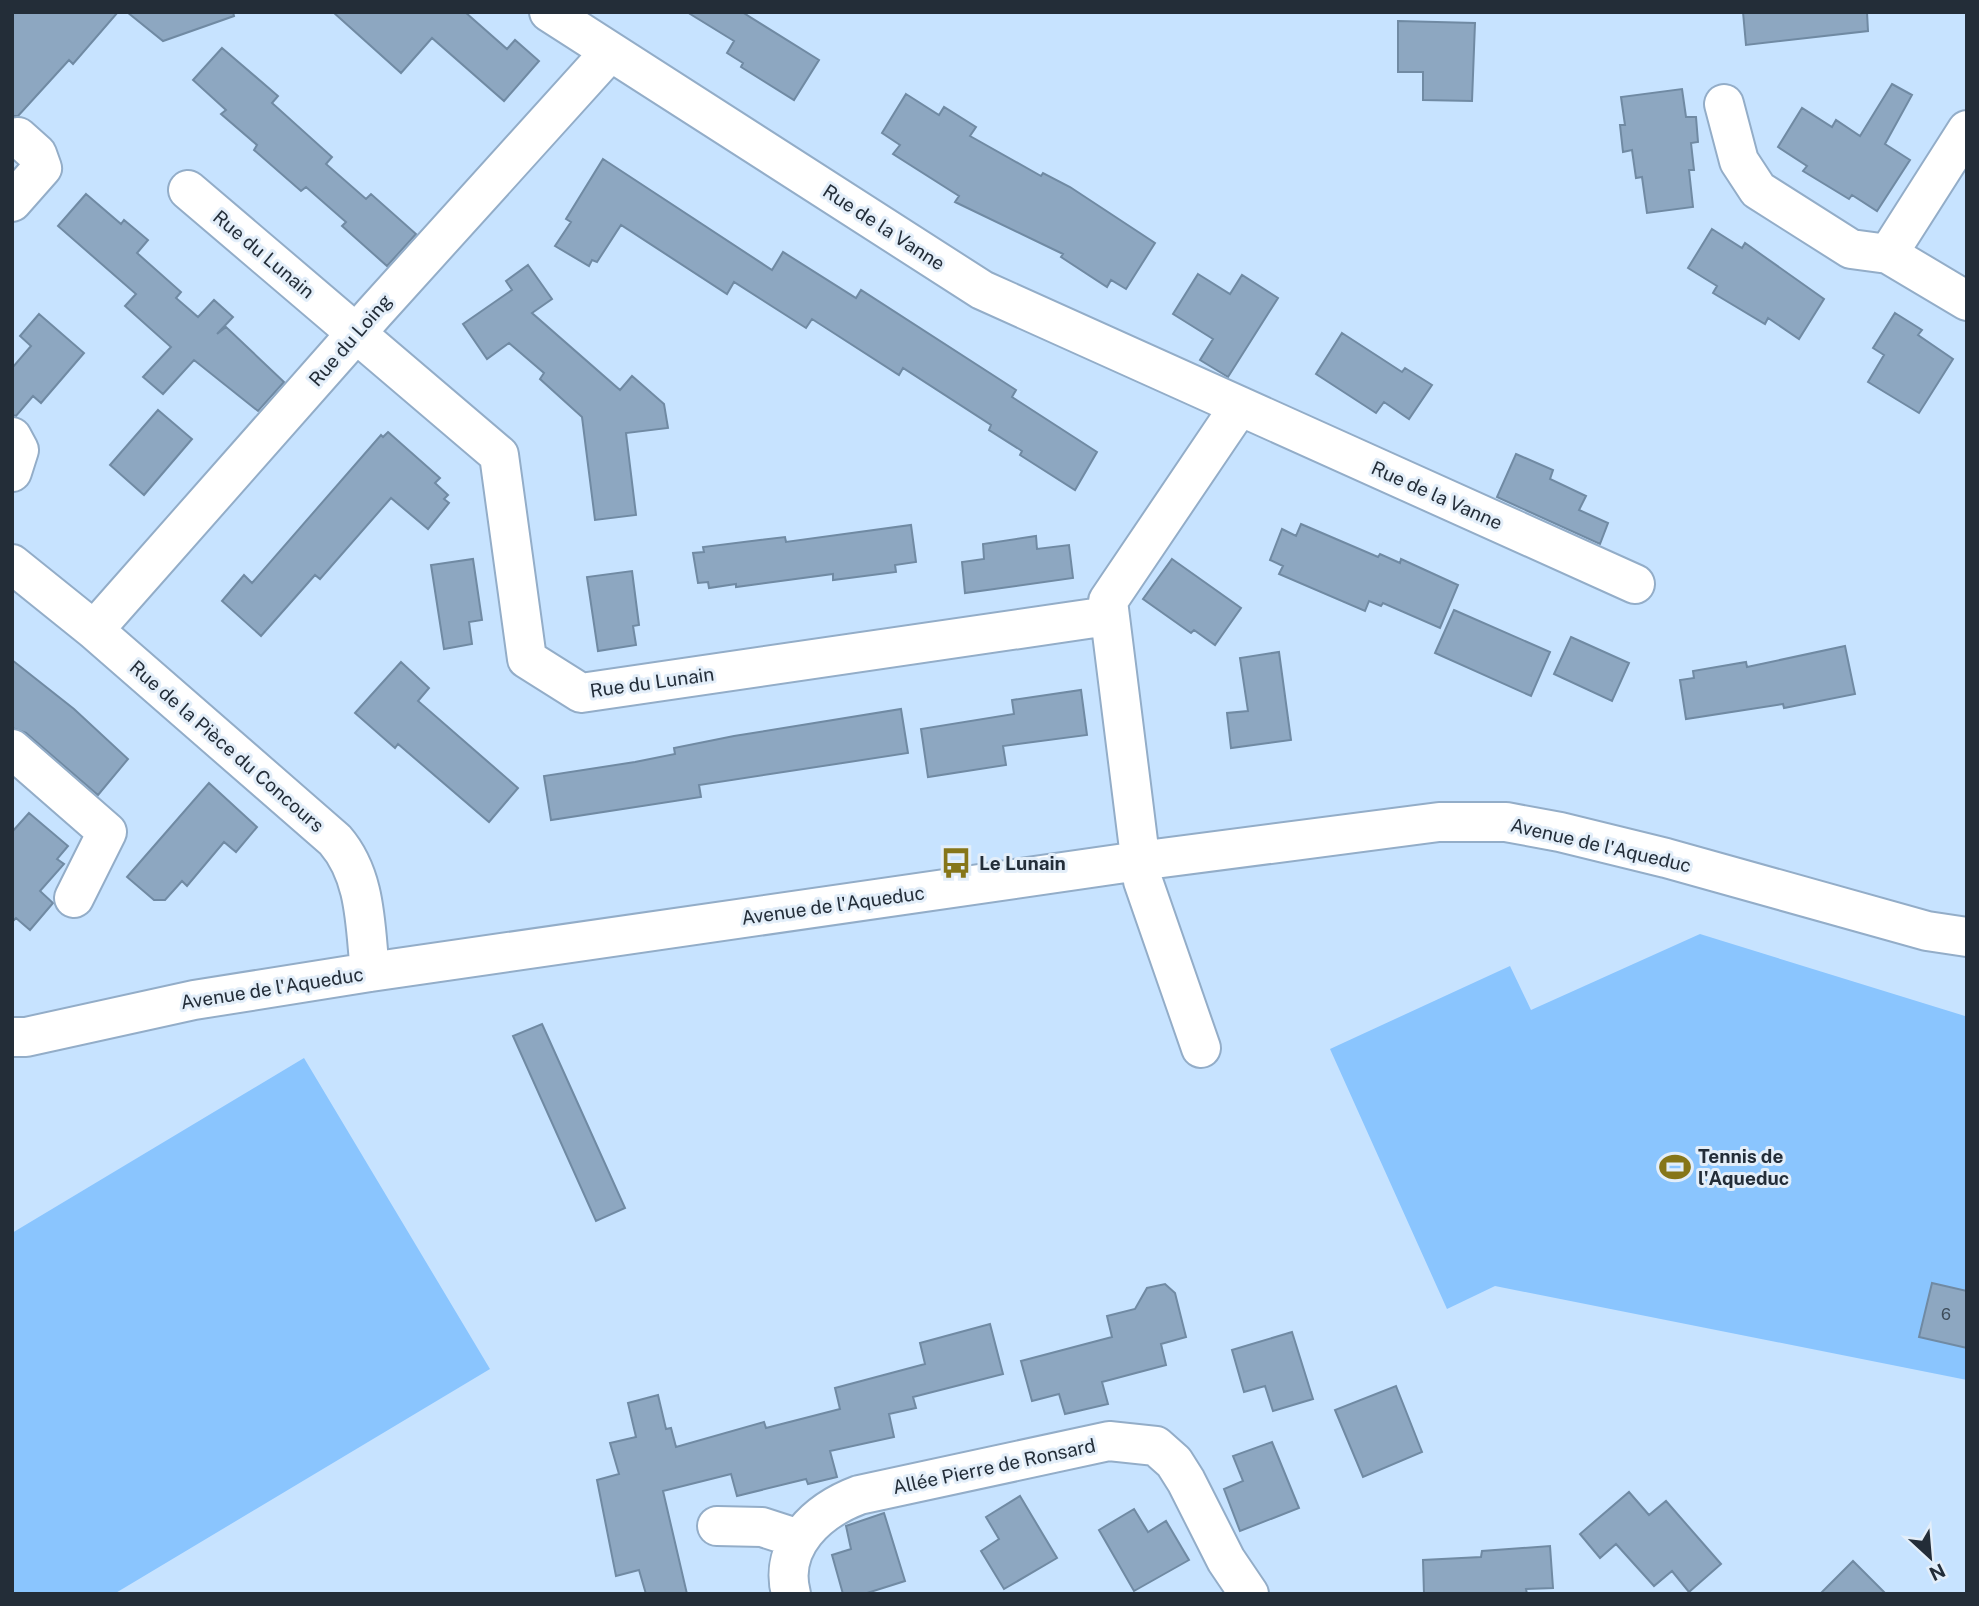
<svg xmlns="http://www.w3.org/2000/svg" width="1979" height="1606" font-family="'Public Sans',sans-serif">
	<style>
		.green { fill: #8ac5fe }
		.building { fill: #8da7c1; stroke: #708aa3; stroke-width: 2 }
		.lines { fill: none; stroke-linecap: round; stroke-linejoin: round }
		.street-casing { stroke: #93adc8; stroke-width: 42 }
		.street { stroke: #fff; stroke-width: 38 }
		.labels { text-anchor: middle; stroke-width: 6; stroke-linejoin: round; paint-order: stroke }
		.number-label { font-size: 16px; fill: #3e4c5a }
		.street-label { font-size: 19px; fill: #232d38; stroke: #e3eef9 }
		.poi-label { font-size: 19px; font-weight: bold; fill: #232d38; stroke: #e3eef9; text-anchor: start }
	</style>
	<rect width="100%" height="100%" fill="#c7e3ff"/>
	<!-- green -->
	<path class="green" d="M 1700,934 L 1965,1016 L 1967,1380 L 1495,1286 L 1447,1309 L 1330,1049 L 1510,966 L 1531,1010 Z
		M 304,1058 L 490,1369 L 114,1594 L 12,1594 L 12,1233 Z"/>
	<!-- building -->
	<path class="building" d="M 12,12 L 118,12 L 73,64 L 69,60 L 18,116 L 12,116 Z
		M 127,12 L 233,12 L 234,16 L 163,41 Z
		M 333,12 L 465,12 L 507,49 L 515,40 L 539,61 L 504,101 L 432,38 L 401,73 Z
		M 687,12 L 742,12 L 819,60 L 794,100 L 741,67 L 743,63 L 727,53 L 734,41 Z
		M 1743,12 L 1867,12 L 1868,31 L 1746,45 Z
		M 1398,21 L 1475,23 L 1472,101 L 1423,100 L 1423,72 L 1398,72 Z
		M 222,48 L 278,96 L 272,103 L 332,157 L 326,164 L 366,199 L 371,194 L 416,234 L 387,266 L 342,226 L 346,222 L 306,187 L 301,191 L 254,150 L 257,145 L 221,114 L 226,110 L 193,80 Z
		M 1892,84 L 1912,95 L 1885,144 L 1910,160 L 1877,211 L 1852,195 L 1849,199 L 1803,171 L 1807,166 L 1778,147 L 1802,108 L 1832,127 L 1836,120 L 1860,136 Z
		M 1682,89 L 1686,117 L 1696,117 L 1698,142 L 1691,143 L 1694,170 L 1689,170 L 1693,207 L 1647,213 L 1642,177 L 1636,178 L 1632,150 L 1623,152 L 1620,125 L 1625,125 L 1621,97 Z
		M 906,94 L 939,115 L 944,107 L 976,127 L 970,136 L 1041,176 L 1043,173 L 1070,187 L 1155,243 L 1126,289 L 1111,280 L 1107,287 L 1061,257 L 1063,254 L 955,202 L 959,196 L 893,154 L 900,145 L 882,133 Z
		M 603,159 L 772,270 L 783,252 L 856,298 L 861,290 L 1016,390 L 1012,397 L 1097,452 L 1075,490 L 1020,455 L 1022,451 L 989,430 L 991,425 L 903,368 L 899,375 L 812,319 L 806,328 L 734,282 L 727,294 L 621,225 L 597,262 L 592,260 L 589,266 L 555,246 L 571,222 L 566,219 Z
		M 86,194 L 121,224 L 124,220 L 148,240 L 137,253 L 181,292 L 176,298 L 198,317 L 214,300 L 233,317 L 217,334 L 226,327 L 284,382 L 258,411 L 194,360 L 163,394 L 143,377 L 171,347 L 125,306 L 136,294 L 58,226 Z
		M 1712,229 L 1742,248 L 1745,243 L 1824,299 L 1799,339 L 1768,318 L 1765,324 L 1713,293 L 1717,286 L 1688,268 Z
		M 528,265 L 552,299 L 532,313 L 620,390 L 632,376 L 664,404 L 668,428 L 626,433 L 636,515 L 595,520 L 582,417 L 540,379 L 544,373 L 509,343 L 487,359 L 463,324 L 512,290 L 506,281 Z
		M 1198,274 L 1230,294 L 1242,275 L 1278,298 L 1228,377 L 1200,360 L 1213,339 L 1173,314 Z
		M 1895,313 L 1922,330 L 1918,335 L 1953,359 L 1919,413 L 1868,382 L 1884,355 L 1873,348 Z
		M 39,314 L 84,353 L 41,403 L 33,396 L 16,416 L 12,415 L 12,368 L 31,346 L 20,336 Z
		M 1342,333 L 1402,372 L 1405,368 L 1432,385 L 1409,419 L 1384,402 L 1376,413 L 1316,374 Z
		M 158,410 L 192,439 L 144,495 L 110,465 Z
		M 388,432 L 440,478 L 435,483 L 448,495 L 444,499 L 449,503 L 428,529 L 391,498 L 320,579 L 315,575 L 261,636 L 222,601 L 244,575 L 252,583 L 381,435 L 383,437 Z
		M 1516,454 L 1553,470 L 1550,479 L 1586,496 L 1579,510 L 1608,523 L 1600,544 L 1497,497 Z
		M 1301,524 L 1378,557 L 1380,554 L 1400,563 L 1401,559 L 1458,585 L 1440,628 L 1383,603 L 1381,606 L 1369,601 L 1365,611 L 1279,574 L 1283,566 L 1270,560 L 1282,529 L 1296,536 Z
		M 911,525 L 916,562 L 895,565 L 896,572 L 833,580 L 833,574 L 736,587 L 736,584 L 709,588 L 708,582 L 698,583 L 693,553 L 704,552 L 703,547 L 785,537 L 786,542 Z
		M 1036,536 L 1037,549 L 1069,545 L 1073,578 L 965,593 L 962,562 L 984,559 L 983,544 Z
		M 473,559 L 482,620 L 469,622 L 472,644 L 444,649 L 431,565 Z
		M 1172,559 L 1241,608 L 1215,645 L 1194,630 L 1191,633 L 1143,599 Z
		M 632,571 L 639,625 L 633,626 L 636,645 L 598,651 L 587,577 Z
		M 1454,610 L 1550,652 L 1531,696 L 1435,653 Z
		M 1571,637 L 1629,663 L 1612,701 L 1554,674 Z
		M 1845,646 L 1855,694 L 1784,708 L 1783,704 L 1686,719 L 1680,680 L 1694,678 L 1693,671 L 1746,662 L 1747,667 Z
		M 1279,652 L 1291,740 L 1231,748 L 1227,713 L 1248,711 L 1240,658 Z
		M 12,660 L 74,709 L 128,759 L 98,795 L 26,733 L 12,728 Z
		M 401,662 L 429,688 L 418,701 L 518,788 L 489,822 L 398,744 L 395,748 L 355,713 Z
		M 1081,690 L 1087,735 L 1003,746 L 1006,765 L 928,777 L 921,729 L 1014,714 L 1012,700 Z
		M 901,709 L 908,753 L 699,785 L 701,797 L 551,820 L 544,776 L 635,762 L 675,754 L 674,748 L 734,736 Z
		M 209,783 L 257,827 L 236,852 L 224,842 L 187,886 L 182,881 L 165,900 L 154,900 L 127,877 Z
		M 29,813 L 68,846 L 57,859 L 64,864 L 40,891 L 53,903 L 30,930 L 16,918 L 12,922 L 12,832 Z
		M 542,1024 L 625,1208 L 596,1221 L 513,1036 Z
		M 1932,1283 L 1967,1291 L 1967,1348 L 1919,1337 Z
		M 1165,1284 L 1175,1293 L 1186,1337 L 1161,1344 L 1166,1365 L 1102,1382 L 1108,1404 L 1065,1414 L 1059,1394 L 1032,1401 L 1021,1361 L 1112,1337 L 1107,1316 L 1135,1309 L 1147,1288 Z
		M 990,1324 L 1003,1374 L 913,1397 L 916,1408 L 889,1414 L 894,1437 L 830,1451 L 837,1477 L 808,1484 L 806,1479 L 737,1496 L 731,1474 L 663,1491 L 687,1594 L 646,1594 L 639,1570 L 616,1576 L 597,1480 L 619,1474 L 610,1443 L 636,1437 L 628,1403 L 658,1395 L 666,1429 L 671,1428 L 676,1447 L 764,1422 L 766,1428 L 840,1409 L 835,1388 L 925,1364 L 920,1343 Z
		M 1292,1332 L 1313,1399 L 1273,1411 L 1265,1386 L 1244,1392 L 1232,1350 Z
		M 1396,1386 L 1422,1452 L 1363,1477 L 1335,1410 Z
		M 1272,1442 L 1299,1508 L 1240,1531 L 1224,1489 L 1243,1481 L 1233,1456 Z
		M 1629,1492 L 1649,1515 L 1666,1501 L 1721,1564 L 1689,1592 L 1672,1571 L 1654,1586 L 1616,1544 L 1600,1558 L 1580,1534 Z
		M 1020,1496 L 1057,1558 L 1004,1589 L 981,1551 L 999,1539 L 986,1517 Z
		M 1134,1509 L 1148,1532 L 1166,1521 L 1189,1560 L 1134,1591 L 1099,1530 Z
		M 884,1513 L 905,1581 L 864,1594 L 843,1594 L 832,1555 L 851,1549 L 846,1526 Z
		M 1550,1546 L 1553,1588 L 1526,1589 L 1527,1594 L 1424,1594 L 1423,1560 L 1481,1557 L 1482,1551 Z
		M 1853,1561 L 1886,1594 L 1820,1594 Z"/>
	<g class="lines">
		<defs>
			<path id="street" d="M 549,12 L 982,290 L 1635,584
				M 1724,104 L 1739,161 L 1758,190 L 1851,249 L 1888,254 L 1967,301
				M 188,190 L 499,455 L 527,659 L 581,693 L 1108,616
				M 12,202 L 42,168 L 37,154 L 18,137
				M 1888,254 L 1967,130
				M 12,437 L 19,450 L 12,472
				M 12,564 L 94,630 L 335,840 C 367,877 365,927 370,972
				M 94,630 L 374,313 L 610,52
				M 12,749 L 107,832 L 74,898
				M 12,1037 L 26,1037 L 194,1000 L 370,972 L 1139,861 L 1439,822 L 1506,822 L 1560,832 L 1666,858 L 1927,931 L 1967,937
				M 1201,1048 L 1143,881 L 1108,601 L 1239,407
				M 717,1526 L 762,1527 L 799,1539
				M 791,1594 C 778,1545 819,1510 859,1495 L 1109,1441 L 1156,1446 L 1174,1462 L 1186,1481 L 1226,1560 L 1249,1594"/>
		</defs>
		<!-- street casing -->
		<use href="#street" class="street-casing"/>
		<!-- street -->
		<use href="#street" class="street"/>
	</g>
	<!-- icons -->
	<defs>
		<symbol id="bus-bare" viewBox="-9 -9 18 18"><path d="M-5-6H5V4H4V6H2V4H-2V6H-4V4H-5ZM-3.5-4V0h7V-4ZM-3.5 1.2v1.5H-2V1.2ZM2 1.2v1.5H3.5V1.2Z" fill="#867619" stroke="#e3eef9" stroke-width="2.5" paint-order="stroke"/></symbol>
		<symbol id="stadium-bare" viewBox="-9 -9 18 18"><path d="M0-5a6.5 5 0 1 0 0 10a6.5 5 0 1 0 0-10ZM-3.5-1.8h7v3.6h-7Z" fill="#867619" stroke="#e3eef9" stroke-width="2.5" paint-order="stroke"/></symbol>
	</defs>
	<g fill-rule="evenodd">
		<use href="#bus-bare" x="934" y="841" width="44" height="44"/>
		<use href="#stadium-bare" x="1653" y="1145" width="44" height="44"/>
	</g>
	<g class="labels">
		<!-- number labels -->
		<g class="number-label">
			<text x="1946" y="1320">6</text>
		</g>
		<!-- street labels -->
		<g class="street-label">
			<text transform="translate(884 227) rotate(33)" y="7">Rue de la Vanne</text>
			<text transform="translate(264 254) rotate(40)" y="7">Rue du Lunain</text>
			<text transform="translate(350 340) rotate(-49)" y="7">Rue du Loing</text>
			<text transform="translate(1437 495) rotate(24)" y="7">Rue de la Vanne</text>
			<text transform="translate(652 682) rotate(-8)" y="7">Rue du Lunain</text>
			<text transform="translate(227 746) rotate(41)" y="7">Rue de la Pièce du Concours</text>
			<text transform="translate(1601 845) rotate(13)" y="7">Avenue de l'Aqueduc</text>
			<text transform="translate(833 905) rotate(-8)" y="7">Avenue de l'Aqueduc</text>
			<text transform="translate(272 988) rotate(-9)" y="7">Avenue de l'Aqueduc</text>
			<text transform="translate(994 1466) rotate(-12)" y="7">Allée Pierre de Ronsard</text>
		</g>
		<!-- poi labels -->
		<g class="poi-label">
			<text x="979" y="870">Le Lunain</text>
			<text x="1698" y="1163">Tennis de<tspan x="1698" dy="22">l'Aqueduc</tspan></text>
		</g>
	</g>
	<!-- border -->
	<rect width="1979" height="1606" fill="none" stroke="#232d38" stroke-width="28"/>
	<!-- north arrow -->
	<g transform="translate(1930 1557) rotate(154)" stroke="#e3eef9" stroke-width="5" paint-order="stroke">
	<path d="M0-5L12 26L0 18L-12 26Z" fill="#232d38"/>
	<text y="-10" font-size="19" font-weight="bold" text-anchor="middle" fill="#232d38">N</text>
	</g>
</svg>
